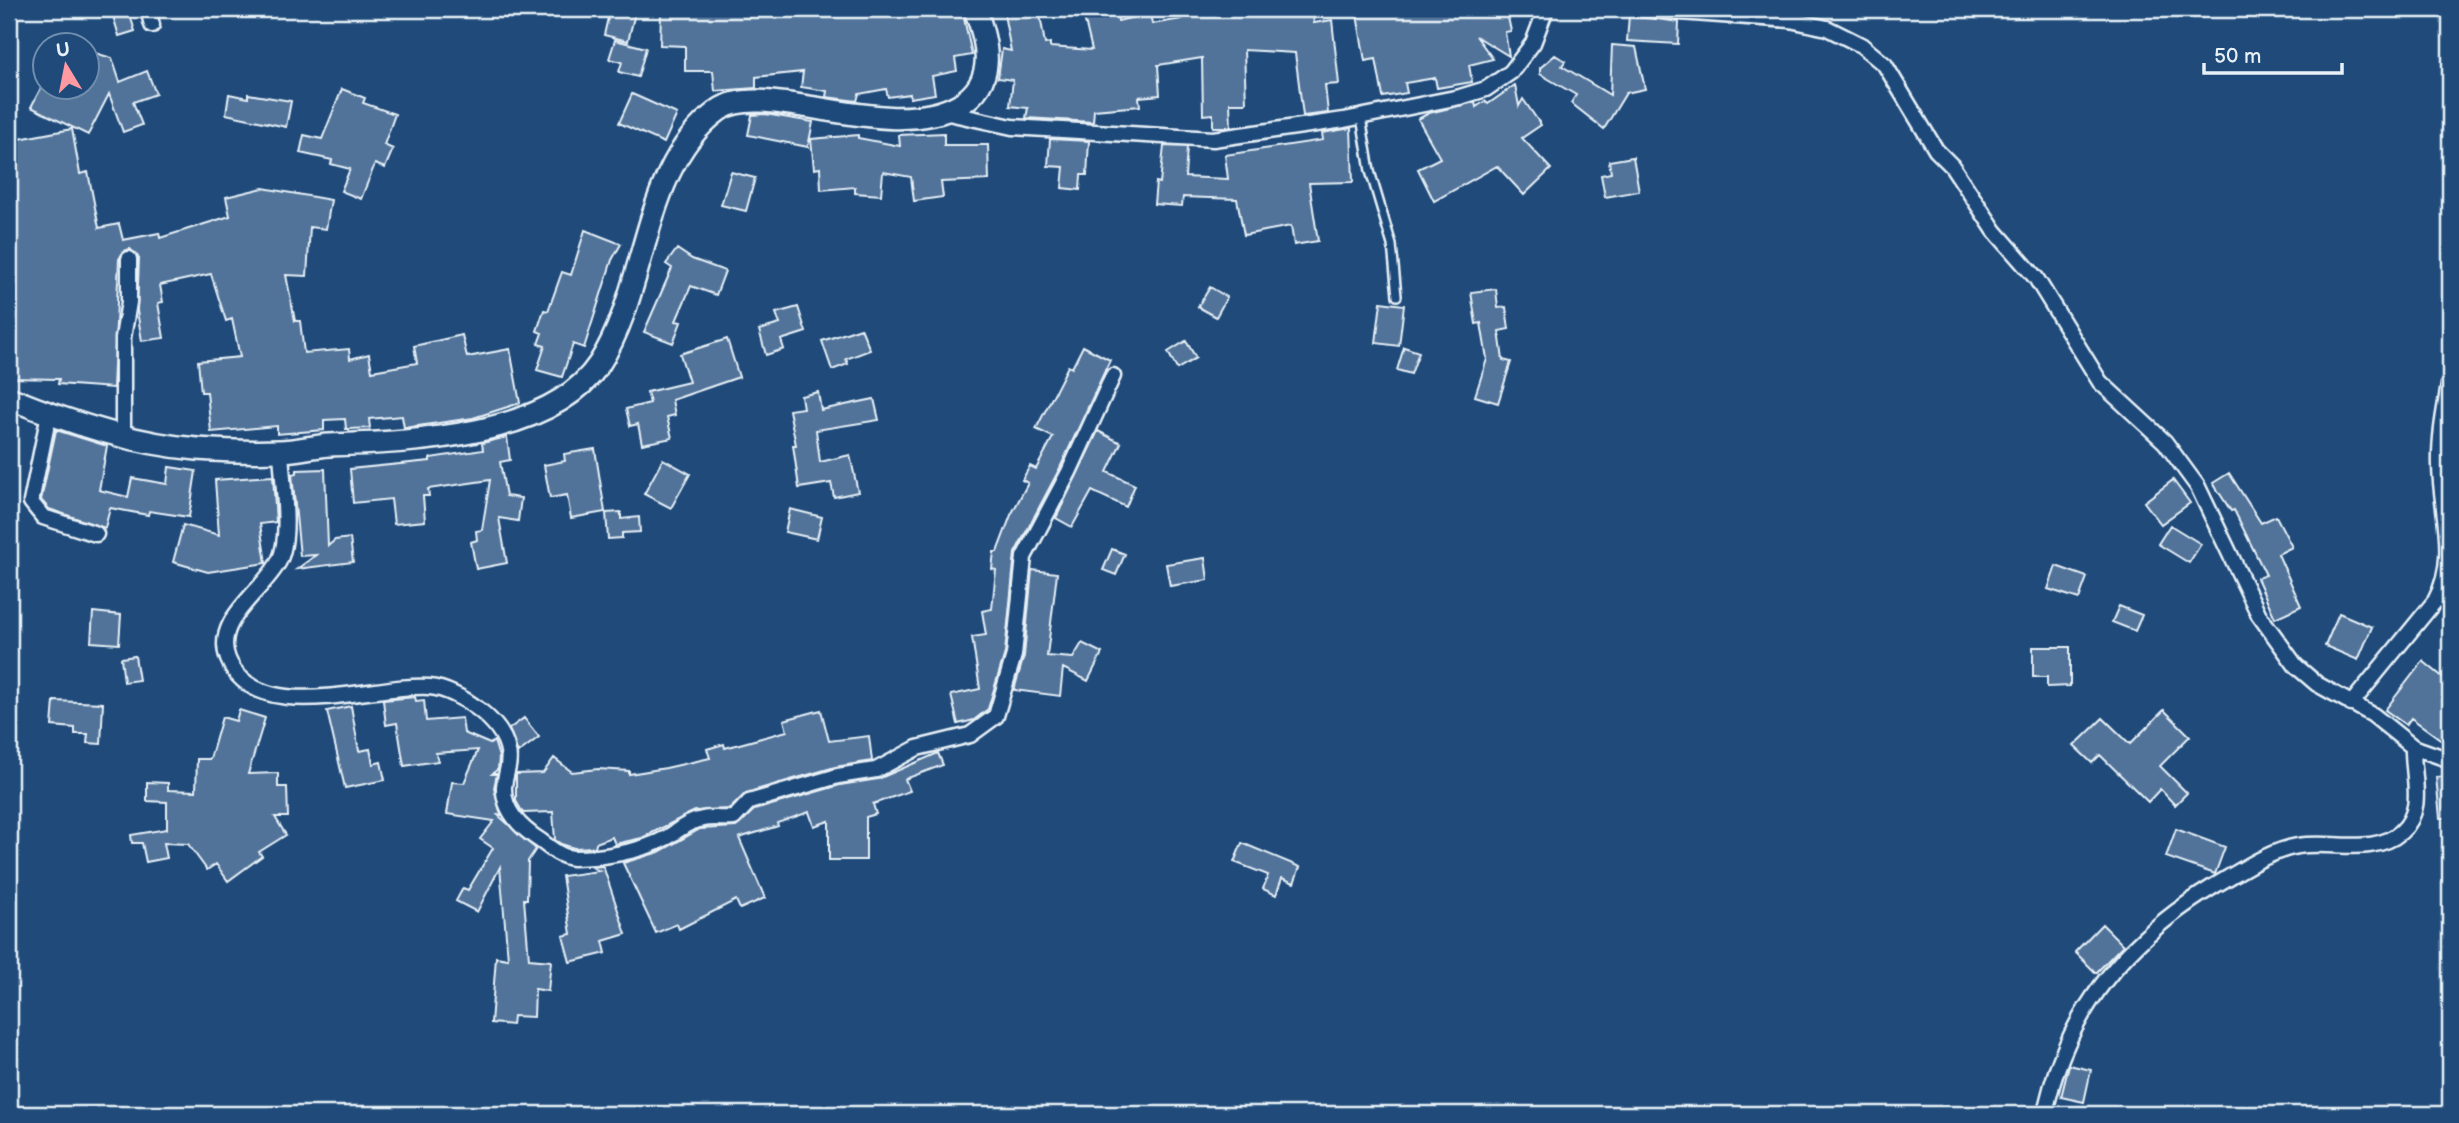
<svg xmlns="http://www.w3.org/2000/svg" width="2459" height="1123" font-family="'Balsamiq Sans',sans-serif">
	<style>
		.building { fill: #517399; stroke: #e8f1f8; stroke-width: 2 }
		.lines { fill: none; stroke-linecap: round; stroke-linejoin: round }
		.service-casing { stroke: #e8f1f8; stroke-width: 12 }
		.minor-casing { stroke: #e8f1f8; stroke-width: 19 }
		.secondary-casing { stroke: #e8f1f8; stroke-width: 26 }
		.service { stroke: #1f4a7a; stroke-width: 7 }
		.minor { stroke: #1f4a7a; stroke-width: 14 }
		.secondary { stroke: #1f4a7a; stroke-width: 21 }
	</style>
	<rect width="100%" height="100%" fill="#1f4a7a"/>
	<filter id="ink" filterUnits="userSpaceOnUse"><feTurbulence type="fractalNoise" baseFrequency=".0143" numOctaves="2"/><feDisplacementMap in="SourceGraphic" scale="14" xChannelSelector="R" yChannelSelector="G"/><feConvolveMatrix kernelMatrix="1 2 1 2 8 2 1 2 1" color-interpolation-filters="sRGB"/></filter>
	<g filter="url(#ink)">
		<!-- building -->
		<path class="building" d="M 111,9 L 128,9 L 135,31 L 119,36 Z
			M 610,9 L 636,9 L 628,41 L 604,35 Z
			M 683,9 L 962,9 L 972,55 L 955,58 L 957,71 L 932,76 L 935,94 L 910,98 L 910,94 L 888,97 L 886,89 L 859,94 L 857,101 L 826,97 L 827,91 L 801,87 L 803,72 L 756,77 L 756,88 L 715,91 L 713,71 L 685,71 L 685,46 L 660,45 L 661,13 L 684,13 Z
			M 1003,9 L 1039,9 L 1045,44 L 1050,43 L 1050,47 L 1092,50 L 1082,9 L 1116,9 L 1118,21 L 1150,13 L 1152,24 L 1182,19 L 1180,9 L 1312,9 L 1314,23 L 1332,20 L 1339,84 L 1325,85 L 1328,113 L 1303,116 L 1295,53 L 1244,50 L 1246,103 L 1230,103 L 1231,127 L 1213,127 L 1213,114 L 1203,115 L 1202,58 L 1158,65 L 1160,95 L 1139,97 L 1140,106 L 1094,110 L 1093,122 L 1026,118 L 1028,108 L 1010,106 L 1013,80 L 998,78 L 1002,49 L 1011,51 Z
			M 1356,9 L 1503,9 L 1503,14 L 1507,13 L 1511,31 L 1505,32 L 1509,56 L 1476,36 L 1493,59 L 1469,65 L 1472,82 L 1437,88 L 1435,78 L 1405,83 L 1407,93 L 1383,97 L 1376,59 L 1365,61 Z
			M 1629,15 L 1679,22 L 1678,44 L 1627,41 Z
			M 615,40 L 646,48 L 638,77 L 619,72 L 622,62 L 609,59 Z
			M 1612,45 L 1636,47 L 1645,89 L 1626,93 L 1604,129 L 1571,103 L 1576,95 L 1540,74 L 1540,68 L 1555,55 L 1565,61 L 1562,66 L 1610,95 Z
			M 88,51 L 112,58 L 120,82 L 147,71 L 156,94 L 133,102 L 142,125 L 123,132 L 109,94 L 88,135 L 31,107 L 41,88 L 88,88 Z
			M 1515,85 L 1519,106 L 1523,99 L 1541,125 L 1522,138 L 1551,169 L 1524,195 L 1497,166 L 1434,201 L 1418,169 L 1440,158 L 1418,119 L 1429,113 L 1475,102 L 1476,107 L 1485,101 L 1488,104 Z
			M 342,89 L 365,98 L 363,103 L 395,114 L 384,145 L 393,149 L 385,168 L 375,164 L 361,199 L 341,191 L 350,169 L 331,164 L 332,160 L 300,153 L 304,135 L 322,139 Z
			M 229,94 L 248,98 L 248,94 L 291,101 L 286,127 L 226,114 Z
			M 632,94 L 677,114 L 664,143 L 619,123 Z
			M 765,114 L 813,122 L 808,147 L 748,135 L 752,115 Z
			M 1351,128 L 1353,182 L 1309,183 L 1318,241 L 1294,245 L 1291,226 L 1244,235 L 1237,199 L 1183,197 L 1182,206 L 1154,204 L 1156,182 L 1160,183 L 1164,146 L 1187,147 L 1185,177 L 1228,179 L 1225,155 L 1323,140 L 1322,133 Z
			M 72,129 L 80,174 L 88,172 L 99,228 L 119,224 L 123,240 L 159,233 L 160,238 L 230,216 L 226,197 L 263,188 L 331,200 L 326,229 L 310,227 L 307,276 L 286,275 L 295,321 L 300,321 L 304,353 L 349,349 L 350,359 L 369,354 L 372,371 L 417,363 L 414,346 L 462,335 L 467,357 L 510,349 L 520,403 L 473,418 L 404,428 L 402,416 L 369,419 L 370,428 L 350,429 L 346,429 L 345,419 L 324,420 L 324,430 L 277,434 L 277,426 L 211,432 L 207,392 L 201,392 L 198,361 L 240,357 L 232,319 L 226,321 L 211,274 L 160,285 L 163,302 L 158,303 L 164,338 L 142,341 L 137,311 L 139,258 L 130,249 L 124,251 L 119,259 L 113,388 L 58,384 L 59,379 L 9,378 L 9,151 L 14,141 L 19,139 Z
			M 944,133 L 944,145 L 988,145 L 989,180 L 941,182 L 943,197 L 914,201 L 911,177 L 883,172 L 881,195 L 855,193 L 855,187 L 821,190 L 820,168 L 814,169 L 811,139 L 858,135 L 858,138 L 900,146 L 899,135 Z
			M 1050,139 L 1089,141 L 1087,175 L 1081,175 L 1080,190 L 1062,188 L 1064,167 L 1048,166 Z
			M 1633,157 L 1639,191 L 1605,197 L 1601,175 L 1611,173 L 1609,161 Z
			M 731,172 L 755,178 L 746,211 L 721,205 Z
			M 585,230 L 621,244 L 612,260 L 584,348 L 573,344 L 562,377 L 537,370 L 545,346 L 538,344 L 542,333 L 537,331 L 544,310 L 548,311 L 562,272 L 571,275 Z
			M 677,249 L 692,259 L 725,271 L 716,295 L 691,286 L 676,321 L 681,322 L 673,343 L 644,332 L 672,268 L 666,264 Z
			M 1210,287 L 1227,297 L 1216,317 L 1198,307 Z
			M 1496,289 L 1498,308 L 1506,307 L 1509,329 L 1499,331 L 1503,360 L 1511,362 L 1498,403 L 1475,396 L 1487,359 L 1481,323 L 1476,324 L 1471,292 Z
			M 1381,302 L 1404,305 L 1399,346 L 1376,343 Z
			M 798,307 L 806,332 L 781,340 L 784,349 L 766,355 L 759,330 L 780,324 L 776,313 Z
			M 861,328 L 870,350 L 846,359 L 848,364 L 832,370 L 822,341 Z
			M 727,339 L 739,377 L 672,400 L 675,415 L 667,417 L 672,438 L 642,444 L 638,424 L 630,426 L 626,409 L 650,403 L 647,392 L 689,382 L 680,354 Z
			M 1186,341 L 1196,358 L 1177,369 L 1168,352 Z
			M 1083,346 L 1110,360 L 1060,468 L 1015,553 L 1005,653 L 988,709 L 974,720 L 958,724 L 951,695 L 980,689 L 972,637 L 986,635 L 982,611 L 992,609 L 996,570 L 992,569 L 994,552 L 997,552 L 1011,515 L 1028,483 L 1022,480 L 1030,466 L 1036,469 L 1053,437 L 1036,429 L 1068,366 L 1072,368 Z
			M 1404,347 L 1419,352 L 1411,374 L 1397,370 Z
			M 818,392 L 821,410 L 874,399 L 879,420 L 816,430 L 820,462 L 850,455 L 858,492 L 834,497 L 831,483 L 799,488 L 793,445 L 796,445 L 789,410 L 803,408 L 801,396 Z
			M 56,430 L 107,446 L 99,490 L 128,497 L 132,478 L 167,484 L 169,467 L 196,471 L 189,517 L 149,511 L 148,515 L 110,508 L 105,528 L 49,509 L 41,500 Z
			M 1098,431 L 1121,443 L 1107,472 L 1135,485 L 1126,507 L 1092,491 L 1072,527 L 1056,518 Z
			M 507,437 L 510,460 L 500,462 L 506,496 L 521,498 L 518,521 L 499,518 L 507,563 L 476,569 L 471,542 L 477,540 L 476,531 L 482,530 L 490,480 L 428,489 L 429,496 L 423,496 L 425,521 L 394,524 L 391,499 L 353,503 L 350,469 L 430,461 L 430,458 L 483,450 L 482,443 Z
			M 595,449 L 605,512 L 571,518 L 567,495 L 550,498 L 544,465 L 565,461 L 564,454 Z
			M 663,459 L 690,474 L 671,508 L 644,494 Z
			M 325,469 L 328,546 L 335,540 L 350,538 L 353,562 L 297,569 L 316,555 L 300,556 L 292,474 L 297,473 L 297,470 Z
			M 2229,473 L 2261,523 L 2276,516 L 2292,547 L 2278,554 L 2301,606 L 2275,618 L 2257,578 L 2266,575 L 2234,510 L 2231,511 L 2213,483 Z
			M 273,476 L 276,522 L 260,524 L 266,563 L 208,572 L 173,562 L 183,525 L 219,535 L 215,480 Z
			M 2173,480 L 2190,503 L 2161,524 L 2144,502 Z
			M 790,509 L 822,517 L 817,539 L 785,532 Z
			M 621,512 L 621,519 L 639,517 L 640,532 L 622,533 L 622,538 L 608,539 L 606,513 Z
			M 2170,525 L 2201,544 L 2189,563 L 2158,544 Z
			M 1112,549 L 1125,554 L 1116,575 L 1103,570 Z
			M 1205,558 L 1208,580 L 1170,586 L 1166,564 Z
			M 2056,566 L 2087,577 L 2079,599 L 2048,589 Z
			M 1032,570 L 1057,573 L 1047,656 L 1073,658 L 1082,643 L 1102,653 L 1088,681 L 1063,668 L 1060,696 L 1014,690 L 1024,656 Z
			M 2119,606 L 2142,615 L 2135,631 L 2112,622 Z
			M 93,612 L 121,615 L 119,644 L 91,642 Z
			M 2339,613 L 2372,627 L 2358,660 L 2325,646 Z
			M 2033,647 L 2070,647 L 2070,686 L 2047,687 L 2047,677 L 2033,677 Z
			M 135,656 L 139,680 L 124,682 L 121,658 Z
			M 2423,661 L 2450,683 L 2450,746 L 2411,718 L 2406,725 L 2385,710 Z
			M 415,697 L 416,701 L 424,700 L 426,721 L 462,718 L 464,733 L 490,744 L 494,741 L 499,757 L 498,769 L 492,774 L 497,774 L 494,788 L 501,815 L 498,815 L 536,849 L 528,861 L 527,899 L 524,899 L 529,959 L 551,961 L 548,991 L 535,989 L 534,1017 L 513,1016 L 512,1025 L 491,1023 L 496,957 L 508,959 L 500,867 L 477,912 L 456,901 L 463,888 L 468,890 L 493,848 L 480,839 L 494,821 L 447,814 L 452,782 L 464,783 L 478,750 L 436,753 L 438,761 L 404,766 L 397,723 L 386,725 L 383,700 Z
			M 54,701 L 103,703 L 101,744 L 87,743 L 88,734 L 75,734 L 75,728 L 52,726 Z
			M 351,706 L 359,751 L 370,749 L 373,764 L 381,762 L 385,780 L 345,788 L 327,711 Z
			M 239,710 L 265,718 L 248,774 L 278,773 L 278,787 L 287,787 L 288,817 L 275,817 L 286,835 L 259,852 L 262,856 L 228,881 L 216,864 L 207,870 L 188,844 L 164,843 L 167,858 L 146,862 L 142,843 L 132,843 L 131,835 L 167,829 L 167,802 L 147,801 L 147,782 L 168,783 L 168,790 L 196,791 L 197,759 L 210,759 L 222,717 L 236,721 Z
			M 821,710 L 829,741 L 869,736 L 872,761 L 835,767 L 746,793 L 730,809 L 695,811 L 642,838 L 615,844 L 612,837 L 596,843 L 595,847 L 574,848 L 561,844 L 555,840 L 553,812 L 523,813 L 516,801 L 516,774 L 543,773 L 554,758 L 572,772 L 598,769 L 629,771 L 629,774 L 666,768 L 710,758 L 707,749 L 724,744 L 725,748 L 787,731 L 784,720 Z
			M 2164,710 L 2190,736 L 2160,766 L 2187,793 L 2175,805 L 2160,789 L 2148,802 L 2100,755 L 2092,763 L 2074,746 L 2103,718 L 2130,744 Z
			M 524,718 L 539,737 L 518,753 L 509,729 Z
			M 938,753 L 943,765 L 905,779 L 910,791 L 873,804 L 876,814 L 866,817 L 866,860 L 829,860 L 829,821 L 814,826 L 809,812 L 777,823 L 778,826 L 739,838 L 765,898 L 740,909 L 736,900 L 679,929 L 677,924 L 656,933 L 623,863 L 659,852 L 700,829 L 736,827 L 754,810 L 840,785 L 878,779 Z
			M 2450,776 L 2450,818 L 2440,818 L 2436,777 Z
			M 2176,829 L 2225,847 L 2215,874 L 2166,857 Z
			M 1242,843 L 1300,867 L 1294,883 L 1282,878 L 1276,895 L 1263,889 L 1268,875 L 1234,862 Z
			M 603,866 L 626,934 L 603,941 L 606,953 L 570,962 L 563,936 L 571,934 L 562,876 L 599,871 L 592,867 Z
			M 2102,924 L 2123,945 L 2096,973 L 2075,952 Z
			M 2069,1065 L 2091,1070 L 2084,1102 L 2061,1097 Z"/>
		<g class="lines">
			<defs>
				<path id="service" d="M 1361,117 L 1370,171 L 1392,245 L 1397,296"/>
				<path id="minor" d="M 148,9 L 152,25
					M 1638,9 L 1790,20 L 1827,28 L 1861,45 L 1885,65 L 1936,150 L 1952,166 L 1995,231 L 2036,278 L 2100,382 L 2165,442 L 2198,487 L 2259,615 L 2296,666 L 2317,684 L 2373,715 L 2413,747 L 2450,760
					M 944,112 L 1012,127 L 1213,139 L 1344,120 L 1460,97 L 1486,89 L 1511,72 L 1533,43 L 1546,9
					M 49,414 L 31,502 L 43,517 L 96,534
					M 123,436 L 123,338 L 129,302 L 129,259
					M 281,451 C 282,482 292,535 279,561 C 264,591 212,620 228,659 C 257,729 377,682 430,687 C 459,690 503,721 508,751 C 511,765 505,774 504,787 C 503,812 522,829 541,841 C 550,848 561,857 573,858 C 601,858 641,852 666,838 C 678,831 688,821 703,819 C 713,817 724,819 734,818 L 749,802 L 838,776 L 876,770 L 917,748 L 970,735 L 996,716 L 1014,655 L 1024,557 L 1069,472 L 1113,376
					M 2351,704 L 2435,601 C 2459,557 2441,513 2440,466 C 2439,437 2445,408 2450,379
					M 2045,1114 C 2066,1007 2133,932 2226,879 C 2248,866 2273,850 2298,846 C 2330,840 2374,856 2401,832 C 2426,810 2412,776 2413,747"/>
				<path id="secondary" d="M 9,398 C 68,422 133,444 197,449 C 224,451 253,452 279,451 C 296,451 313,446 330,445 C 409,442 550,438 599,364 C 649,288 641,166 719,110 C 764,78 888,145 960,104 C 997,82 988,43 975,9"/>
			</defs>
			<!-- service casing -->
			<use href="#service" class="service-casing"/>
			<!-- minor casing -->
			<use href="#minor" class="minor-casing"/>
			<!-- secondary casing -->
			<use href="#secondary" class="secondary-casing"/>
			<!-- service -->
			<use href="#service" class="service"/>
			<!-- minor -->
			<use href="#minor" class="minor"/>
			<!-- secondary -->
			<use href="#secondary" class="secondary"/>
		</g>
	</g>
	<!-- margin -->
	<rect width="2459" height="1123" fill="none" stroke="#1f4a7a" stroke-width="35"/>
	<rect x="18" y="18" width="2424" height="1088" fill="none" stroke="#e8f1f8" stroke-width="2.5" filter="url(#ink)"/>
	<!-- north arrow -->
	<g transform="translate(66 66) rotate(350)"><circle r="33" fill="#1f4a7a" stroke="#6f8dac" stroke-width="2"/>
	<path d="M0-5L12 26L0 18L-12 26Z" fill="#ff9aa2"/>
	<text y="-10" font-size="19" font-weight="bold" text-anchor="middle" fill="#e8f1f8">U</text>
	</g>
	<!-- scale -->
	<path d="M2204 63v10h138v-10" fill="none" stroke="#e8f1f8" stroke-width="3.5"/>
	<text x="2214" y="63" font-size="21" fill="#e8f1f8" stroke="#1f4a7a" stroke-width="5" paint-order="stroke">50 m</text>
</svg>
